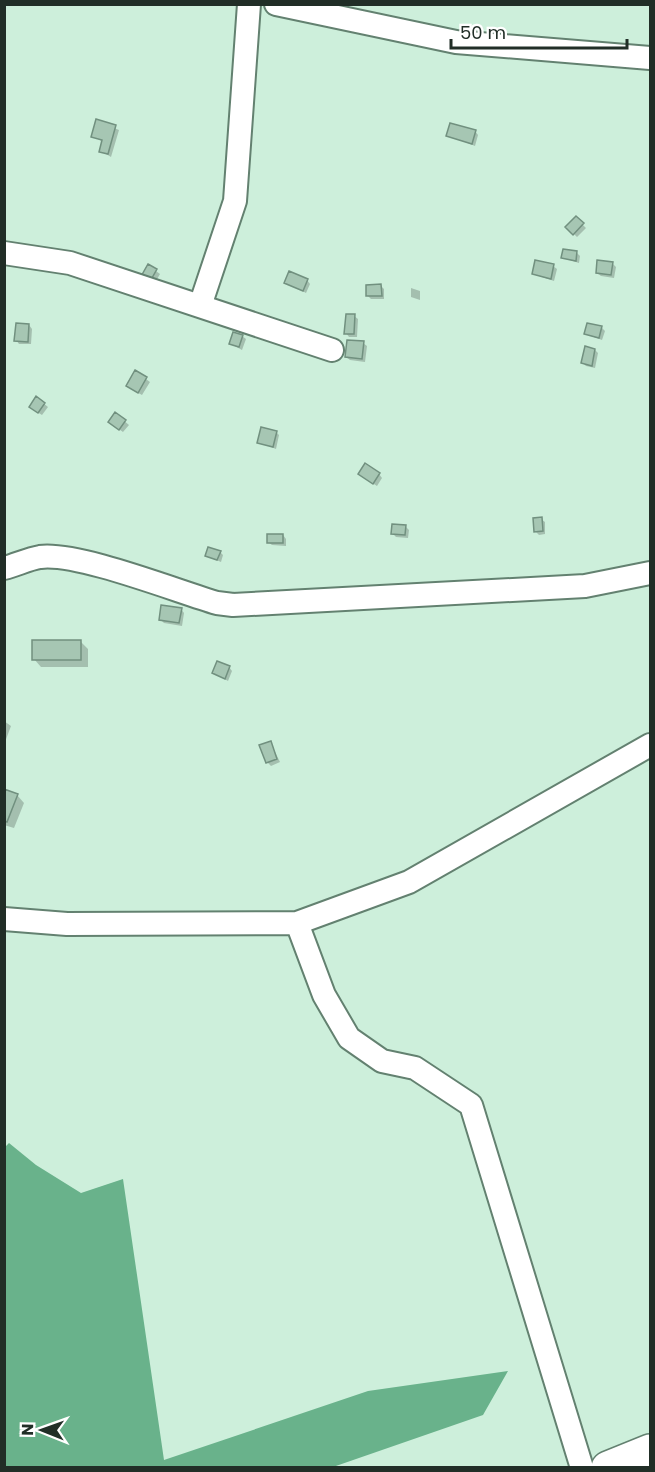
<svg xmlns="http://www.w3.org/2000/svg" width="655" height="1472" font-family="Poppins,sans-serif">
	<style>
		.water { fill: #69b28b }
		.shadow { fill: #0003 }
		.building { fill: #a6c6b3; stroke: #71907f; stroke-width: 1.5 }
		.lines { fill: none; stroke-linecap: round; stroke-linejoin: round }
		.street-casing { stroke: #638170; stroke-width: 26 }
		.primary-casing { stroke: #638170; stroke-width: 36 }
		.street { stroke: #fff; stroke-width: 22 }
		.primary { stroke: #fff; stroke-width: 33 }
	</style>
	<rect width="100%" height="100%" fill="#cdefdb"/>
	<!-- water -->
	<path class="water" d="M 9,1143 L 36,1165 L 81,1193 L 123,1179 L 164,1460 L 368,1391 L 508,1371 L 483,1415 L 333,1467 L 5,1467 L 4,1148 Z"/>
	<!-- shadow -->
	<path class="shadow" d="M 97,121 L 119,130 L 111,157 L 101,151 L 103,142 L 93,136 Z
		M 475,131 L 478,135 L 475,146 L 448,135 Z
		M 576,218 L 586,228 L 577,237 L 567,227 Z
		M 577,253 L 580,256 L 579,263 L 563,258 Z
		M 613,264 L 616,267 L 614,278 L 601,276 L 597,273 Z
		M 149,266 L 160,274 L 152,288 Z
		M 553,266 L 557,269 L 554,281 L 533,274 Z
		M 307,280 L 310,284 L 306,293 L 286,282 Z
		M 381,286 L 384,289 L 384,299 L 371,299 L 368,296 Z
		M 411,288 L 420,291 L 420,300 L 411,297 Z
		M 354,316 L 358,319 L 357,337 L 349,337 L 346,333 Z
		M 29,325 L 32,329 L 31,344 L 19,344 L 16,340 Z
		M 601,327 L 605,331 L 602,340 L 586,334 Z
		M 242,336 L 246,339 L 242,350 L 231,344 Z
		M 363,343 L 367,346 L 365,362 L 350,360 L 346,357 Z
		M 595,350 L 598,353 L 595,368 L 586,366 L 583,363 Z
		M 136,372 L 150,382 L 142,395 L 131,389 Z
		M 37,398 L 48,407 L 42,415 L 34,410 Z
		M 116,414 L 129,425 L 123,432 L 113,425 Z
		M 276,432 L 279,435 L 276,449 L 259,442 Z
		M 379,474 L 382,478 L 377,486 L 363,477 Z
		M 541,519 L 545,522 L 545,534 L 539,535 L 535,531 Z
		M 406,527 L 409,530 L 408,538 L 396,537 L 392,533 Z
		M 283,535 L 286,539 L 286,546 L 272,545 L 268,542 Z
		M 220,552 L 223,555 L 221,562 L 207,556 Z
		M 181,609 L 184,613 L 182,626 L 164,623 L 161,620 Z
		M 81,642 L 88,649 L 88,667 L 41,667 L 34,659 Z
		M 229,667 L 232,671 L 228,681 L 214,673 Z
		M 4,721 L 11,726 L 5,742 L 4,742 Z
		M 270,742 L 280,762 L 271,766 L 267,762 Z
		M 4,790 L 17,795 L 24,803 L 14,828 L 4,825 Z"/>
	<!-- building -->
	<path class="building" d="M 96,119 L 116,125 L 108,154 L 99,152 L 102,140 L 91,137 Z
		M 450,123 L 476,130 L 472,144 L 446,136 Z
		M 576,216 L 584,223 L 573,235 L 565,227 Z
		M 563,249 L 577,251 L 576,261 L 561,258 Z
		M 535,260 L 554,264 L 551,279 L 532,274 Z
		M 597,260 L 613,262 L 611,275 L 596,273 Z
		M 148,264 L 157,269 L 148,285 L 139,280 Z
		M 289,271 L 308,279 L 303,291 L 284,283 Z
		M 381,284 L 382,296 L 366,296 L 366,285 Z
		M 346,314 L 355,314 L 354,334 L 344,334 Z
		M 16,323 L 29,324 L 28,342 L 14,341 Z
		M 587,323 L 602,326 L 599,338 L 584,334 Z
		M 233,332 L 243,335 L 239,347 L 229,344 Z
		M 347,340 L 364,341 L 362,359 L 345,357 Z
		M 585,346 L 595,349 L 592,366 L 581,363 Z
		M 135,370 L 147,377 L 138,393 L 126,386 Z
		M 36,396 L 45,403 L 38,413 L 29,407 Z
		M 115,412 L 126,420 L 119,430 L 108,422 Z
		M 261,427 L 277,431 L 273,447 L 257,443 Z
		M 365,463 L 380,473 L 373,484 L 358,474 Z
		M 542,517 L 543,531 L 534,532 L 533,518 Z
		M 392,524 L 406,525 L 405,535 L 391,534 Z
		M 267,534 L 283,534 L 283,543 L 267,543 Z
		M 208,547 L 221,551 L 217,560 L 205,556 Z
		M 161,605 L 182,608 L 179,623 L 159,620 Z
		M 32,640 L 81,640 L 81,660 L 32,660 Z
		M 217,661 L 230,666 L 225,679 L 212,673 Z
		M 271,741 L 277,759 L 266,763 L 259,745 Z
		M 4,789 L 18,794 L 7,822 L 4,821 Z"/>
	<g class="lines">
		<defs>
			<path id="street" d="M 276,4 L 456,42 L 650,58
				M 4,253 L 70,263 L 332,350
				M 200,306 L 235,201 L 249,4
				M 4,568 C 16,565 28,559 40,557 C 78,552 176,591 217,603 L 233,605 L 585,586 L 650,573
				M 4,919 L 67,924 L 297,923 L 409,882 L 650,745
				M 297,923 L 324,995 L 349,1038 L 382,1061 L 415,1068 L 471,1105 L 582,1468"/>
			<path id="primary" d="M 608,1468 L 650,1451"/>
		</defs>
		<!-- street casing -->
		<use href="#street" class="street-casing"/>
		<!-- primary casing -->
		<use href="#primary" class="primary-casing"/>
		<!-- street -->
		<use href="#street" class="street"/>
		<!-- primary -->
		<use href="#primary" class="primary"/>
	</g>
	<!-- border -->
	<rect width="655" height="1472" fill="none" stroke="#212e27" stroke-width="12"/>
	<!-- north arrow -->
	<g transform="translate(42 1430) rotate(271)" stroke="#ffffff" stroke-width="4.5" paint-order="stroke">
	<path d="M0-4.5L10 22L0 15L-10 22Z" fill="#212e27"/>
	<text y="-9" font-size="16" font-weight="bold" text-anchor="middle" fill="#212e27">N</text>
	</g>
	<!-- scale -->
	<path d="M451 39v9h176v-9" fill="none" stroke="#212e27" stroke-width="3"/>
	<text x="460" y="39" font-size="18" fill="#212e27" stroke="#ffffff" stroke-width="4.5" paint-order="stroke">50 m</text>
</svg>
